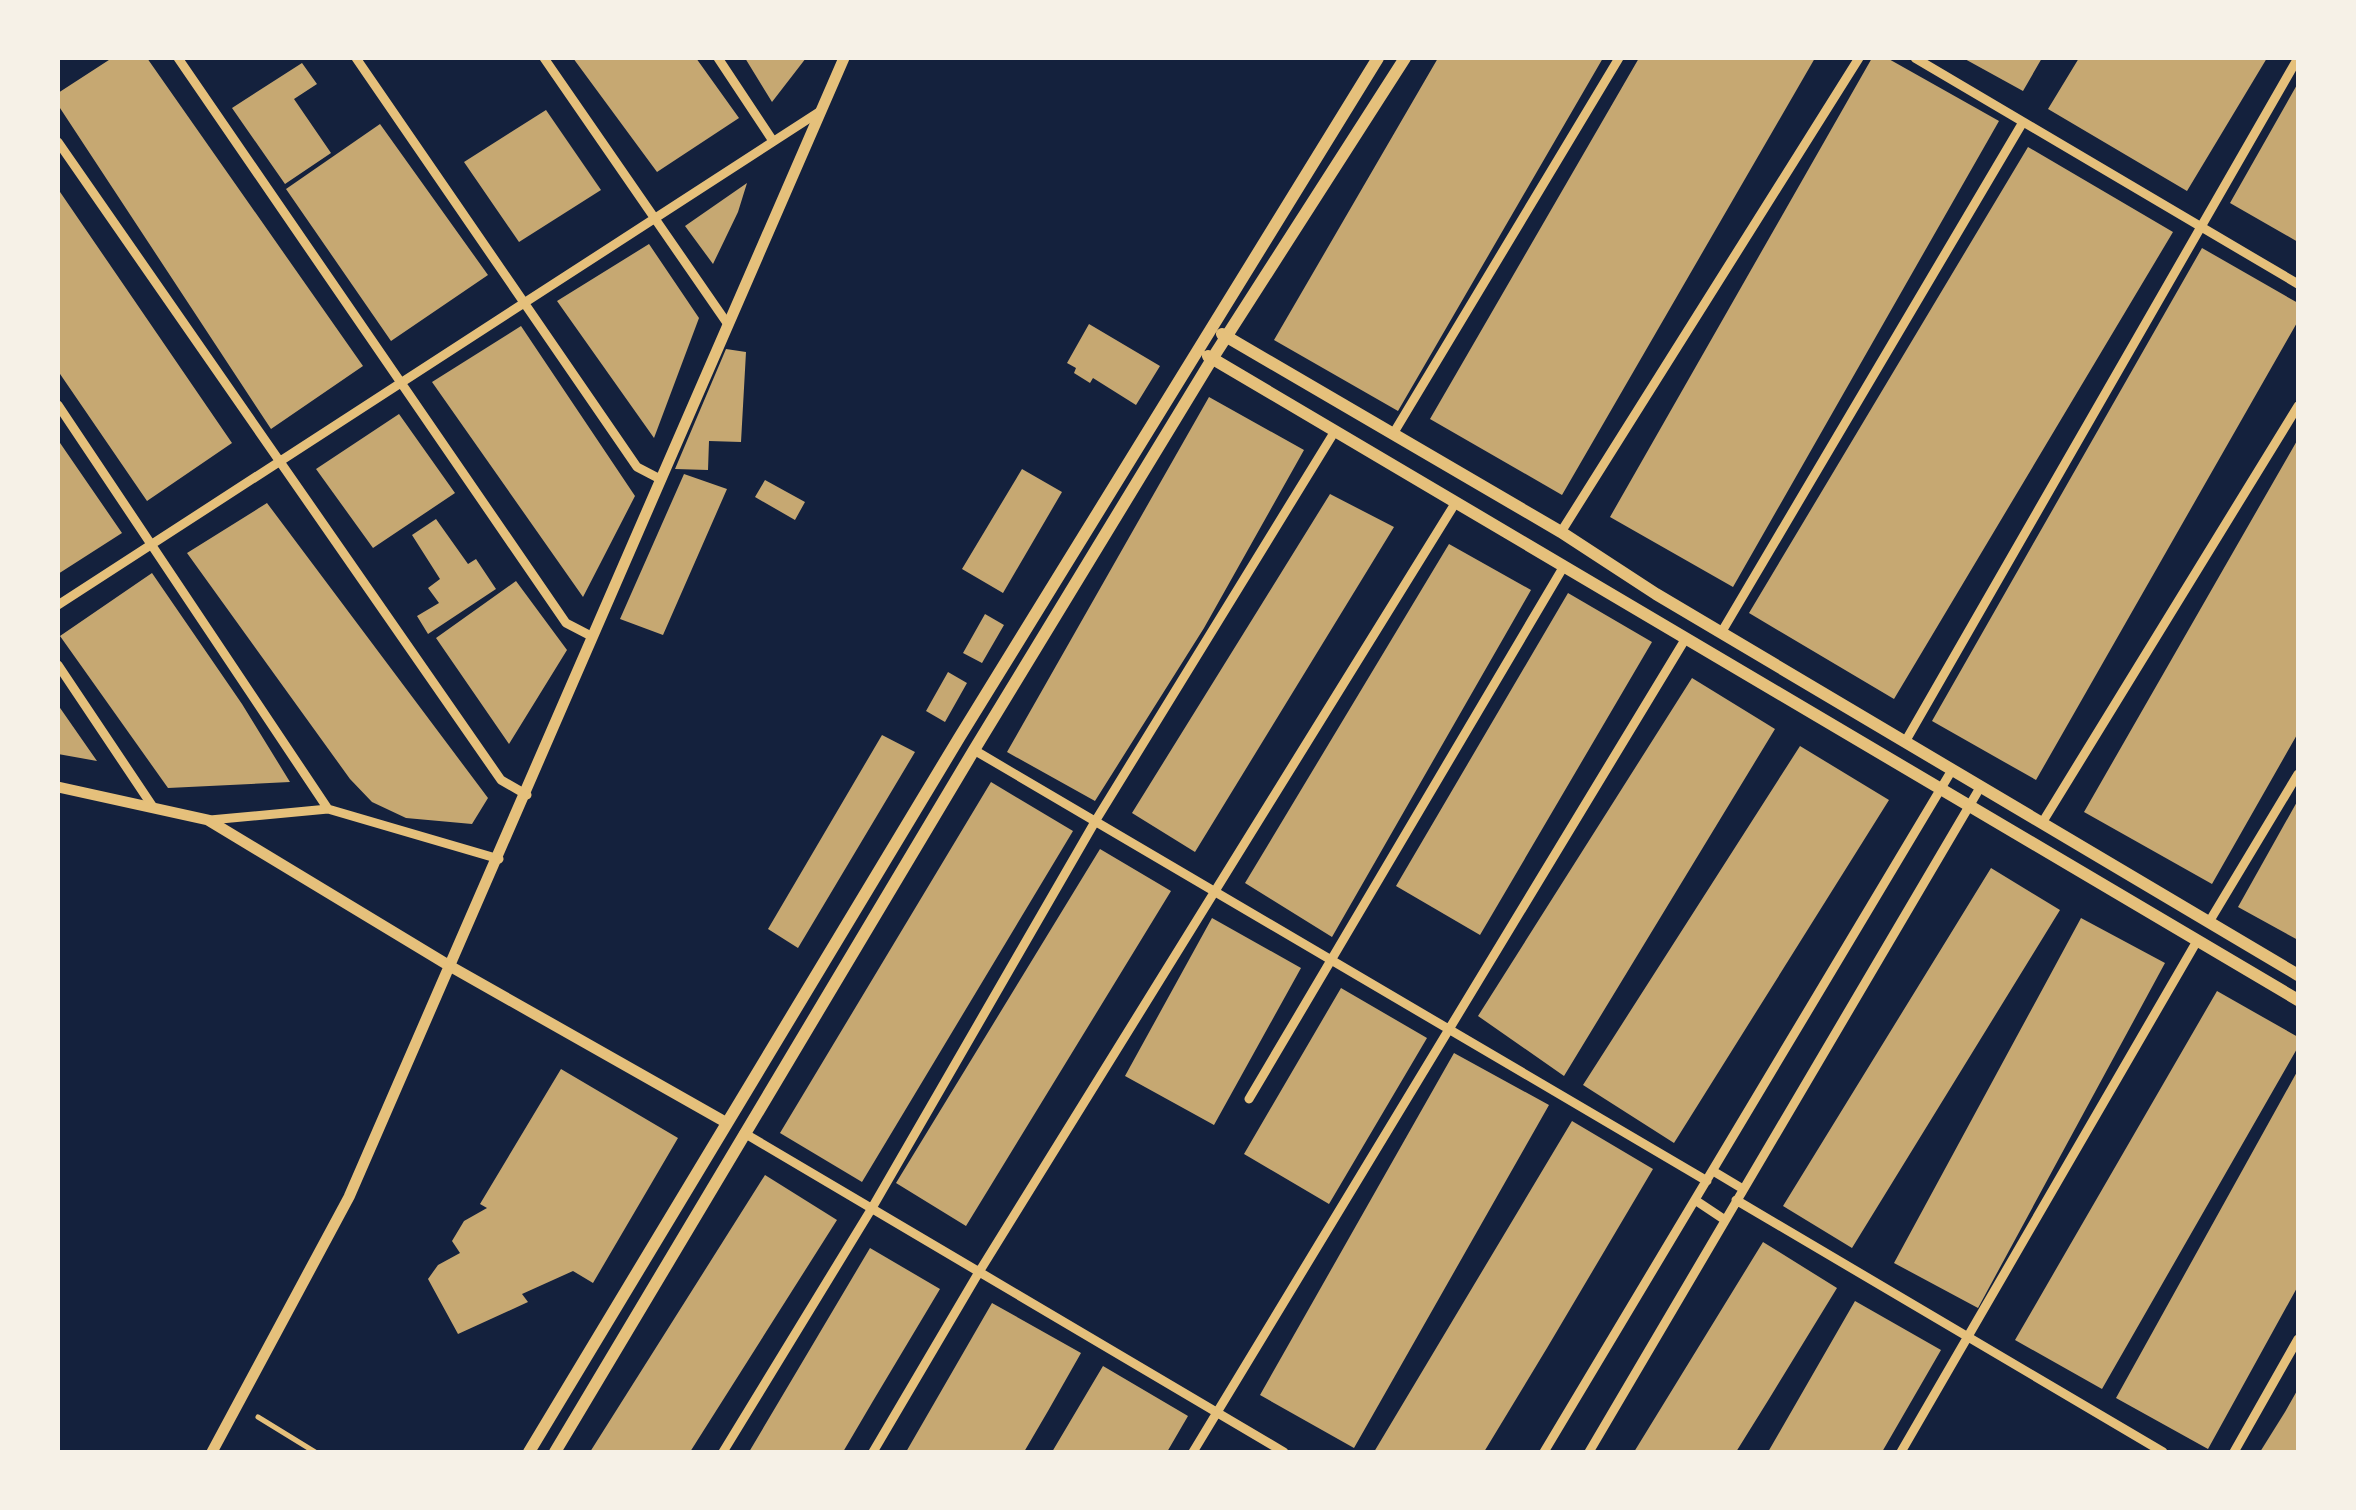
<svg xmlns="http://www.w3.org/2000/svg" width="2356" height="1510" font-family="Arial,sans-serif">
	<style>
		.building { fill: #c6a872 }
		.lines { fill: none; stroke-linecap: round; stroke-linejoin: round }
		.service { stroke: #e5c07b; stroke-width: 5 }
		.minor { stroke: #e5c07b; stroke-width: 9 }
		.tertiary { stroke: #e5c07b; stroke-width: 11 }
		.secondary { stroke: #e5c07b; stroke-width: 12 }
	</style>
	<rect width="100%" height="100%" fill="#14213d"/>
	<!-- building -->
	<path class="building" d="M 112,58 L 147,58 L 363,366 L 271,429 L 58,105 L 58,93 Z
		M 573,58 L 696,58 L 739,118 L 657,172 Z
		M 745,58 L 806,58 L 772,102 Z
		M 1438,58 L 1603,58 L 1398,411 L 1274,340 Z
		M 1639,58 L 1815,58 L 1562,495 L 1430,419 Z
		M 1872,58 L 1887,58 L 1999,121 L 1733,587 L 1610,517 Z
		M 1963,58 L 2042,58 L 2023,91 Z
		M 2079,58 L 2267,58 L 2187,191 L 2048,109 Z
		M 302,63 L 317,84 L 294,99 L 331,153 L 285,184 L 232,108 Z
		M 2298,83 L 2298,242 L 2230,203 Z
		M 546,110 L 601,190 L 519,242 L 464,162 Z
		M 380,124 L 488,275 L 391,341 L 286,189 Z
		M 2028,147 L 2173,232 L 1894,699 L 1749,613 Z
		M 747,183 L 738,212 L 713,264 L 685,226 Z
		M 58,189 L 232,443 L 147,501 L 58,371 Z
		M 649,244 L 699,318 L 654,438 L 557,301 Z
		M 2202,248 L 2298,303 L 2298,321 L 2036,780 L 1932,721 Z
		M 1089,324 L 1160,366 L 1136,405 L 1093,378 L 1090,383 L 1074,373 L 1076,368 L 1067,363 Z
		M 521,326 L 635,496 L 583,597 L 432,382 Z
		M 726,349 L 746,352 L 741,442 L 709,441 L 708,470 L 675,469 Z
		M 1209,397 L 1304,450 L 1204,628 L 1095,801 L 1007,752 Z
		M 399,414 L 455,493 L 373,548 L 316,469 Z
		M 2298,439 L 2298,733 L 2212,884 L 2084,812 Z
		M 58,440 L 122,533 L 58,574 Z
		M 1022,469 L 1062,492 L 1003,593 L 962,569 Z
		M 684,474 L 727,489 L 663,635 L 620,619 Z
		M 765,480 L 805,502 L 795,520 L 755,497 Z
		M 1330,494 L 1394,527 L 1195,852 L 1132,813 Z
		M 267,503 L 488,798 L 472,824 L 406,818 L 372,802 L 350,779 L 187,553 Z
		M 436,519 L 468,564 L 476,559 L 496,589 L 428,634 L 417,616 L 439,603 L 428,588 L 440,579 L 412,535 Z
		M 1449,544 L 1531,590 L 1332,937 L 1245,883 Z
		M 152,573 L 242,704 L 290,782 L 168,788 L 60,636 Z
		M 516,581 L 567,650 L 509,744 L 436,638 Z
		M 1568,593 L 1652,642 L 1480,935 L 1396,886 Z
		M 985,614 L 1004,625 L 982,663 L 963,653 Z
		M 948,672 L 967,683 L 945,722 L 926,711 Z
		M 1692,678 L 1775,729 L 1564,1076 L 1478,1016 Z
		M 58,705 L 97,761 L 58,754 Z
		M 882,735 L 915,752 L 798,948 L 768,929 Z
		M 1800,746 L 1889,800 L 1674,1143 L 1583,1085 Z
		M 991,782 L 1073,831 L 862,1182 L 780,1133 Z
		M 2298,800 L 2298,940 L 2238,907 Z
		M 1100,849 L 1171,891 L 966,1226 L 896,1183 Z
		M 1991,868 L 2060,910 L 1852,1248 L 1783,1206 Z
		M 1212,918 L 1301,968 L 1214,1125 L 1125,1076 Z
		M 2081,918 L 2165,963 L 1978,1308 L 1894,1263 Z
		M 1341,988 L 1427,1038 L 1329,1204 L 1244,1154 Z
		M 2217,991 L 2298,1037 L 2298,1047 L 2102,1389 L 2015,1340 Z
		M 1454,1053 L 1549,1105 L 1354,1448 L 1260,1395 Z
		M 561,1069 L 678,1138 L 593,1283 L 573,1271 L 522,1294 L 528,1302 L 458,1334 L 428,1279 L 438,1265 L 460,1253 L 452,1241 L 464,1221 L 487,1208 L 480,1204 Z
		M 2298,1070 L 2298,1286 L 2208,1449 L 2116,1398 Z
		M 1572,1121 L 1653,1169 L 1547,1348 L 1484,1452 L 1374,1452 Z
		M 765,1175 L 837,1220 L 766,1332 L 690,1452 L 590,1452 Z
		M 1763,1242 L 1837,1288 L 1769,1399 L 1736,1452 L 1634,1452 Z
		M 870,1248 L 940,1289 L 873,1401 L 843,1452 L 749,1452 Z
		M 1855,1301 L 1941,1350 L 1882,1452 L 1768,1452 Z
		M 992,1303 L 1081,1353 L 1048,1411 L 1024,1452 L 906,1452 Z
		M 1103,1366 L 1188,1416 L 1167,1452 L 1052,1452 Z
		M 2298,1389 L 2298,1452 L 2260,1452 L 2285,1412 Z"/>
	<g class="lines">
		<!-- service -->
		<path class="service" d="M 258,1417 L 315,1452"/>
		<!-- minor -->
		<path class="minor" d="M 178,58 L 566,623 L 591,636
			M 356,58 L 637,467 L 660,479
			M 544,58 L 727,323
			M 718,58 L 773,141
			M 1915,58 L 2298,284
			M 58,142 L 501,780 L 527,795
			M 58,405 L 328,809
			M 1393,434 L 1619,58
			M 1561,532 L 1859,58
			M 58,605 L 819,112
			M 1721,633 L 2023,122
			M 58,665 L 153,807
			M 1905,742 L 2298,58
			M 974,750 L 1707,1181
			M 210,820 L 328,809 L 499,859
			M 2042,823 L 2298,406
			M 2209,922 L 2298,774
			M 1249,1099 L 1564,566
			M 744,1133 L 1284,1452
			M 1713,1171 L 1743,1189
			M 1695,1200 L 1725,1220
			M 1736,1200 L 2163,1452
			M 723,1452 L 872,1208 L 1096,820 L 1335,431
			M 873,1452 L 979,1272 L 1456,502
			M 1193,1452 L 1686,638
			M 1544,1452 L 1952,770
			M 1589,1452 L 1981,786
			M 1901,1452 L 2197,941
			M 2234,1452 L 2298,1339"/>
		<!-- tertiary -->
		<path class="tertiary" d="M 58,787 L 208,820 L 448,965 L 727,1123
			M 212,1452 L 349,1197 L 844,58"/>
		<!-- secondary -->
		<path class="secondary" d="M 1222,334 L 1561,532 L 1656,594 L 2298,975
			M 1208,356 L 2298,1000
			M 529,1452 L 959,738 L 1378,58
			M 555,1452 L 974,750 L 1212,359 L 1405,58"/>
	</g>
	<!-- border -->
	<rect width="2356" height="1510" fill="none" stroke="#f6f1e7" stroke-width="120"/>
</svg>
